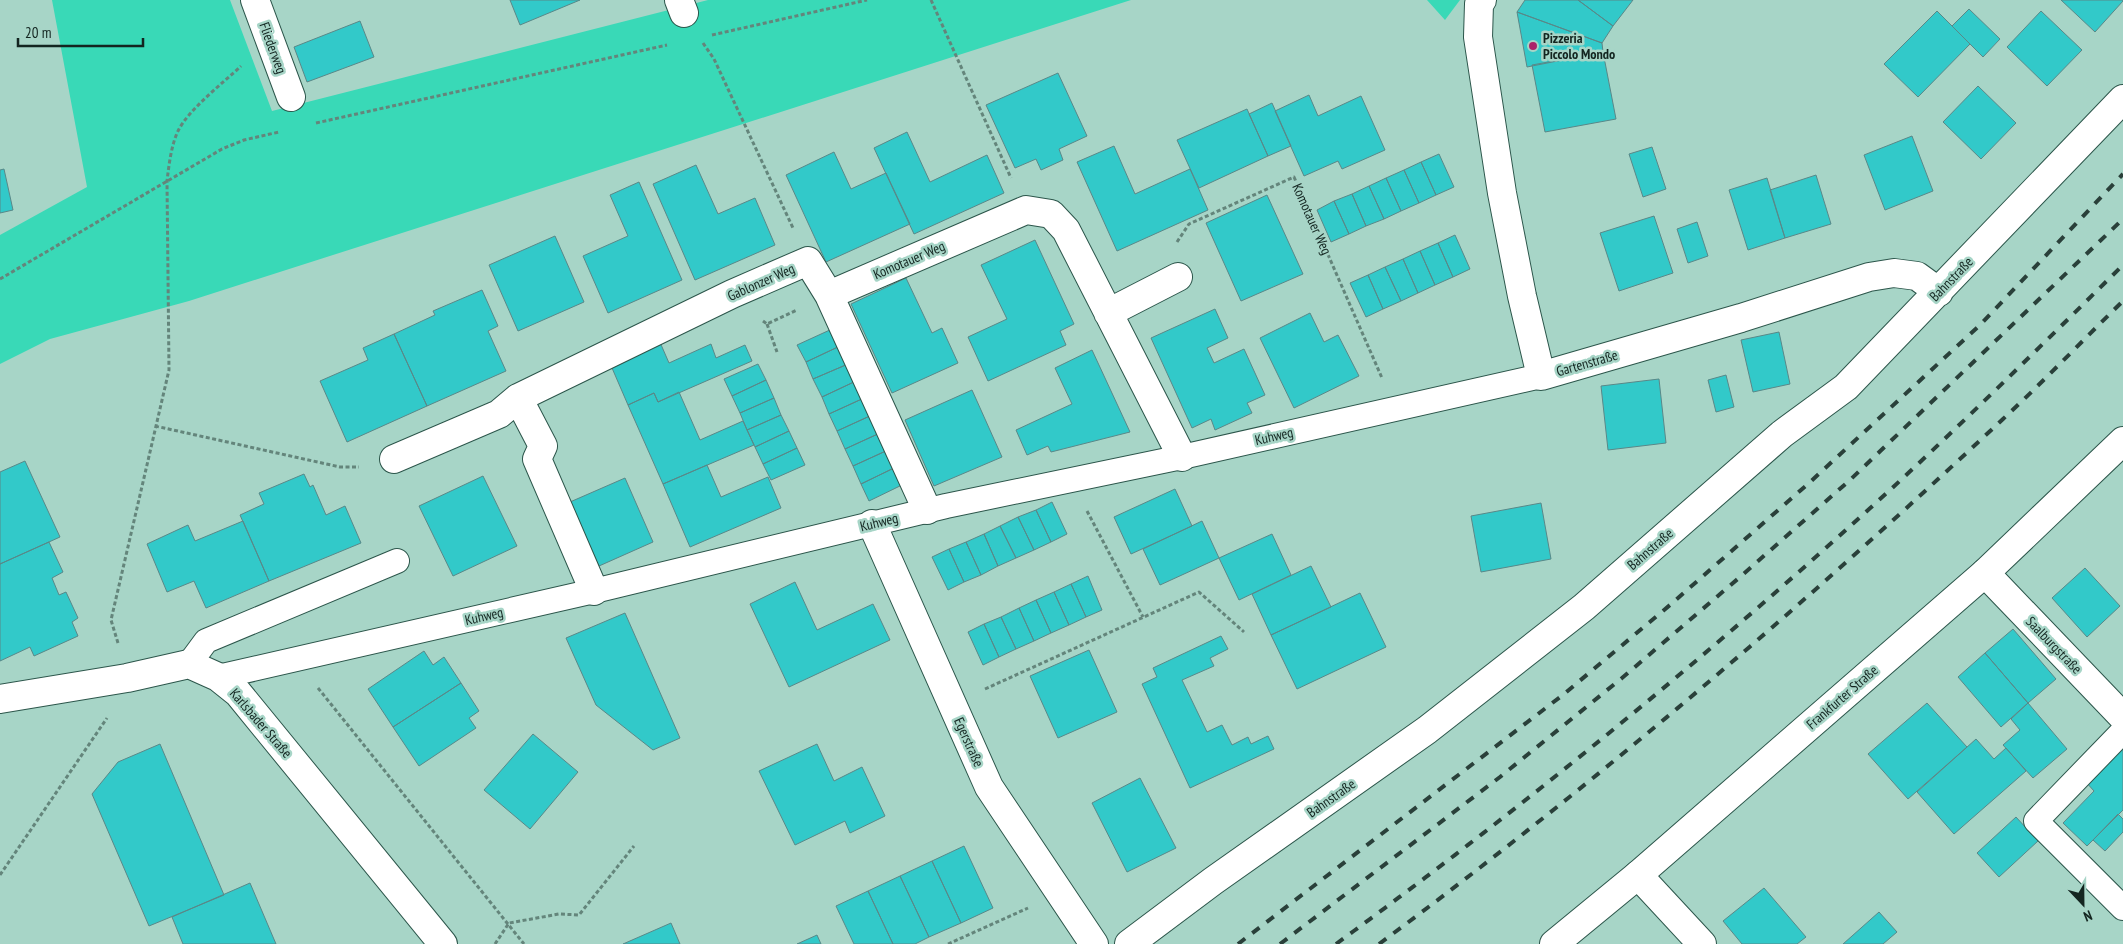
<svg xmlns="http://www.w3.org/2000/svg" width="2123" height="944" font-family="'PT Sans Narrow',sans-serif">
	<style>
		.green { fill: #39d9b7 }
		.building { fill: #32c9c9; stroke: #598888 }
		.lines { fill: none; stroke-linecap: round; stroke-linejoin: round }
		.service-casing { stroke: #2c564b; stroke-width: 26 }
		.minor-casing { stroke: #2c564b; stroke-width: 30 }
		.tertiary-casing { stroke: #2c564b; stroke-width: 30 }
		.path { stroke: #64857b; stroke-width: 3; stroke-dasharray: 4 2.5; stroke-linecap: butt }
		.service { stroke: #fff; stroke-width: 24 }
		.minor { stroke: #fff; stroke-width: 28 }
		.tertiary { stroke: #fff; stroke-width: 28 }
		.rail { stroke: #2a403a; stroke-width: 4; stroke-dasharray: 9 9; stroke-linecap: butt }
		.poi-dot { fill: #ab2369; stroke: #a7d5c7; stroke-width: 2 }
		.labels { text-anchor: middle; stroke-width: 5; stroke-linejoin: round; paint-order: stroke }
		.poi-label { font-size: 14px; font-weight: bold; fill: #132520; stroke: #a7d5c7; text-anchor: start }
		.street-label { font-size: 14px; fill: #132520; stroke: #a7d5c7 }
	</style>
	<rect width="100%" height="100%" fill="#a7d5c7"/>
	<!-- green -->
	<path class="green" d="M 52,0 L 230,0 L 272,111 L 708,0 L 1131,0 L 189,301 L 50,339 L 0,364 L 0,235 L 87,187 Z
		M 1427,0 L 1460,0 L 1445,20 Z"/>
	<!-- building -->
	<path class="building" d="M 510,0 L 580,0 L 520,25 Z
		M 1525,0 L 1578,0 L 1613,26 L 1602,43 L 1517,12 Z
		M 1578,0 L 1633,0 L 1613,26 Z
		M 2061,0 L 2123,0 L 2123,1 L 2095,32 Z
		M 1969,9 L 2000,39 L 1983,57 L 1952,26 Z
		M 1937,11 L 1970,44 L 1918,97 L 1884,64 Z
		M 2041,11 L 2082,50 L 2047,86 L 2007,47 Z
		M 1517,12 L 1602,43 L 1603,52 L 1527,67 Z
		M 360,21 L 374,57 L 307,82 L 294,47 Z
		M 1603,52 L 1616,119 L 1545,132 L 1532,65 Z
		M 1058,73 L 1087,136 L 1059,149 L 1063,160 L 1041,170 L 1036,159 L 1015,168 L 986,105 Z
		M 1978,86 L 2016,123 L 1981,159 L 1943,122 Z
		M 1309,95 L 1318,116 L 1361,96 L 1385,150 L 1342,169 L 1338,161 L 1304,176 L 1275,111 Z
		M 1272,103 L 1291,146 L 1268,156 L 1249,114 Z
		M 1247,109 L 1268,156 L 1199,188 L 1177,140 Z
		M 907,132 L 930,182 L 987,155 L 1004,193 L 914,234 L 874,148 Z
		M 1912,136 L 1933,191 L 1885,210 L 1864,155 Z
		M 1114,146 L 1135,194 L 1190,169 L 1208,210 L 1117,251 L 1077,162 Z
		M 1652,147 L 1666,189 L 1643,197 L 1629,154 Z
		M 834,152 L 851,189 L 886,173 L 910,224 L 826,262 L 786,175 Z
		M 1439,154 L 1454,187 L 1436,195 L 1421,162 Z
		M 1421,162 L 1436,195 L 1419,203 L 1404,170 Z
		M 696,165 L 718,214 L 755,198 L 775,245 L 695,280 L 653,184 Z
		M 4,169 L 13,210 L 0,213 L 0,170 Z
		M 1404,170 L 1419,203 L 1401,211 L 1386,178 Z
		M 1816,175 L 1831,224 L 1785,238 L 1770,190 Z
		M 1386,178 L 1401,211 L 1384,219 L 1369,186 Z
		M 1767,178 L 1785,238 L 1748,250 L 1729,190 Z
		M 639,182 L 682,280 L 608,313 L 583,256 L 628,236 L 610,195 Z
		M 1369,186 L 1384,219 L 1366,226 L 1352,194 Z
		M 1352,194 L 1366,226 L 1349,234 L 1334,201 Z
		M 1267,195 L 1303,274 L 1241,301 L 1206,223 Z
		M 1334,201 L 1349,234 L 1331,242 L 1317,210 Z
		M 1654,216 L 1673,273 L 1619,291 L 1600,233 Z
		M 1697,222 L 1708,256 L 1688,263 L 1677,229 Z
		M 1455,235 L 1470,269 L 1453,277 L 1438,243 Z
		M 555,236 L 584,302 L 518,331 L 489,265 Z
		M 1035,240 L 1074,324 L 1060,331 L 1066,345 L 988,381 L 968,337 L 1007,319 L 981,265 Z
		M 1438,243 L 1453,277 L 1435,285 L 1420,251 Z
		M 1420,251 L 1435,285 L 1418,293 L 1403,259 Z
		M 1403,259 L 1418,293 L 1401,301 L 1385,267 Z
		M 1385,267 L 1401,301 L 1383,309 L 1368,275 Z
		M 1368,275 L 1383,309 L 1366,317 L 1350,283 Z
		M 906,278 L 932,333 L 942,328 L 958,363 L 892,393 L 851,304 Z
		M 482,290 L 498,326 L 488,331 L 506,371 L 427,406 L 394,334 L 435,315 L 433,311 Z
		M 1215,309 L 1228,338 L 1207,348 L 1214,363 L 1244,349 L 1265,395 L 1247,403 L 1252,413 L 1215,430 L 1211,419 L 1192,428 L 1151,338 Z
		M 1310,313 L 1324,342 L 1338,335 L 1359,376 L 1294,408 L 1260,338 Z
		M 832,329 L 840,346 L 806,362 L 797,345 Z
		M 1779,332 L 1790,384 L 1753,392 L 1741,340 Z
		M 394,334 L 427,406 L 347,442 L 320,381 L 368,360 L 363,348 Z
		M 659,340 L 669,363 L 711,344 L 716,358 L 745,345 L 752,361 L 658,402 L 654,393 L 628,405 L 609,361 Z
		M 840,346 L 848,364 L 813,379 L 806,362 Z
		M 1092,350 L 1130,432 L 1051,452 L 1048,446 L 1027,455 L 1016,430 L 1072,404 L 1055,368 Z
		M 758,364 L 766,380 L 732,396 L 724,379 Z
		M 848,364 L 856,381 L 822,397 L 813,379 Z
		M 1726,375 L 1734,407 L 1716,412 L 1708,380 Z
		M 1659,379 L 1666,443 L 1608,450 L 1601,386 Z
		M 766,380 L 774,398 L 740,413 L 732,396 Z
		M 856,381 L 864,398 L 829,414 L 822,397 Z
		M 972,390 L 1002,457 L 934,486 L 905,420 Z
		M 679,392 L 700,440 L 743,421 L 754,445 L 663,484 L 628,405 L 654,393 L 658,402 Z
		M 774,398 L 781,415 L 747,430 L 740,413 Z
		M 864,398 L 872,415 L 837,431 L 829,414 Z
		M 781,415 L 789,431 L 755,447 L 747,430 Z
		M 872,415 L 880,433 L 845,449 L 837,431 Z
		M 789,431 L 797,448 L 763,464 L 755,447 Z
		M 880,433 L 888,450 L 853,466 L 845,449 Z
		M 797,448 L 805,465 L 771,480 L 763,464 Z
		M 888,450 L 896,467 L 861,484 L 853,466 Z
		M 25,461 L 60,537 L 0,564 L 0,472 Z
		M 707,465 L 721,497 L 768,477 L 781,508 L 690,547 L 663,484 Z
		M 896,467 L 904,484 L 869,501 L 861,484 Z
		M 304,474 L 310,487 L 313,485 L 326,515 L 345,506 L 361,543 L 269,581 L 240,515 L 264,504 L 259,493 Z
		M 483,476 L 517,546 L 453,576 L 419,506 Z
		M 625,478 L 653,542 L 599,566 L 570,502 Z
		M 1175,489 L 1192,526 L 1131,554 L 1114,517 Z
		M 1052,502 L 1067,534 L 1051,542 L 1036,510 Z
		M 1541,503 L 1551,559 L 1481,572 L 1471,516 Z
		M 1036,510 L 1051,542 L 1034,550 L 1018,517 Z
		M 1018,517 L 1034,550 L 1016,558 L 1000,526 Z
		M 243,521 L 269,581 L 206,608 L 194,581 L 167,592 L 147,544 L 188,525 L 195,541 Z
		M 1202,521 L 1219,558 L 1160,585 L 1143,549 Z
		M 1000,526 L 1016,558 L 998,566 L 984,534 Z
		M 984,534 L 998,566 L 981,575 L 966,542 Z
		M 1272,534 L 1291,575 L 1239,600 L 1219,558 Z
		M 49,542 L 63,572 L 52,578 L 59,595 L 66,592 L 78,618 L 72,622 L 78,636 L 34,656 L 30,647 L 0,661 L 0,564 Z
		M 966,542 L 981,575 L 964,582 L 949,549 Z
		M 949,549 L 964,582 L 948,590 L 932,557 Z
		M 1311,566 L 1331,607 L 1271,635 L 1252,594 Z
		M 2085,568 L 2120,606 L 2087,637 L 2052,598 Z
		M 1088,576 L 1102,610 L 1086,617 L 1071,584 Z
		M 795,582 L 817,630 L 873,604 L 890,640 L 789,687 L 750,604 Z
		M 1071,584 L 1086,617 L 1069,625 L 1054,592 Z
		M 1054,592 L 1069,625 L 1051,633 L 1036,600 Z
		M 1360,593 L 1386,647 L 1297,689 L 1271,635 Z
		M 1036,600 L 1051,633 L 1034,641 L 1019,608 Z
		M 1019,608 L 1034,641 L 1016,649 L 1001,617 Z
		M 625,613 L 680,738 L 653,750 L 596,705 L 566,638 Z
		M 1001,617 L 1016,649 L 999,657 L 984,624 Z
		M 984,624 L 999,657 L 983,665 L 968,632 Z
		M 2013,629 L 2056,679 L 2028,703 L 1985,653 Z
		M 1221,636 L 1228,649 L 1210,658 L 1214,666 L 1182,680 L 1207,732 L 1222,725 L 1232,745 L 1248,737 L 1251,744 L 1268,736 L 1274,749 L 1190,788 L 1142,684 L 1157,677 L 1153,668 Z
		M 1089,650 L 1117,712 L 1058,738 L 1030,676 Z
		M 424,651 L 433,665 L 444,657 L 461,683 L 393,727 L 368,689 Z
		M 1985,653 L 2028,703 L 2001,727 L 1958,677 Z
		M 461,683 L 479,711 L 469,718 L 476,728 L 419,766 L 393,727 Z
		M 1927,703 L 1967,747 L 1908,799 L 1868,754 Z
		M 2028,703 L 2067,749 L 2033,778 L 2003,745 L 2020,730 L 2011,719 Z
		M 533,734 L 578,772 L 530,829 L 484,790 Z
		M 1976,739 L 1994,759 L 2006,748 L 2026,771 L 1954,834 L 1917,792 Z
		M 160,744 L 224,895 L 149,926 L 92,794 L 118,762 Z
		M 817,744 L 834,781 L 862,767 L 885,816 L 850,833 L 845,821 L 795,845 L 759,771 Z
		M 2123,746 L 2123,810 L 2087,846 L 2063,823 L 2094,791 L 2085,781 Z
		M 1140,778 L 1176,848 L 1127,872 L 1092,803 Z
		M 2118,814 L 2123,819 L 2123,832 L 2105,851 L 2093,840 Z
		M 2016,817 L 2038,841 L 1999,877 L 1977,853 Z
		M 964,846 L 993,908 L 961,923 L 932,861 Z
		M 932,861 L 961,923 L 929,937 L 900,876 Z
		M 900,876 L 929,937 L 915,944 L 893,944 L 868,891 Z
		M 250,883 L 276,944 L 183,944 L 172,917 Z
		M 1764,888 L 1806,937 L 1797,944 L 1742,944 L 1723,921 Z
		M 868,891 L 893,944 L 854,944 L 836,906 Z
		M 1879,912 L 1897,932 L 1883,944 L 1843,944 Z
		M 671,923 L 680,944 L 623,944 Z
		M 817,935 L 821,944 L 797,944 Z"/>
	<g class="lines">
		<defs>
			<path id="service" d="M 189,664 L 206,641 L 397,561
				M 218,677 L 594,591 L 946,506 L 1182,457 L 1541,376
				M 2123,731 L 2036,821 L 2123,908"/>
			<path id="minor" d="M 255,0 L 291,97
				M 679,0 L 684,13
				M 1482,0 L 1479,4 L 1478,37 L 1502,193 L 1522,296 L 1541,376 L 1741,318 L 1869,277 L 1894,273 L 1917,276 L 1939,292
				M 829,295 L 1026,210 L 1051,214 L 1066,230 L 1182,457
				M 1108,313 L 1178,277
				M 394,459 L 499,414 L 518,398
				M 872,524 L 989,787 L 1094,944
				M 1985,573 L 2123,717
				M 594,591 L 537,459 L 543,446 L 518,398 L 732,294 L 808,261 L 829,295 L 927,510
				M 0,699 L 127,678 L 189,664 L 218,677 L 238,693 L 443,944
				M 1638,875 L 1702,944
				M 1129,944 L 1213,881 L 1427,730 L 1584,607 L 1782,434 L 1846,387 L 2123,99"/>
			<path id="tertiary" d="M 1554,944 L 1638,875 L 1985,573 L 2123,441"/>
		</defs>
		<!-- service casing -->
		<use href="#service" class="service-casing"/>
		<!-- minor casing -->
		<use href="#minor" class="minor-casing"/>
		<!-- tertiary casing -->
		<use href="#tertiary" class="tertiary-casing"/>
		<!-- path -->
		<path class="path" d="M 931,0 L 1011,178
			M 712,35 L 867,0
			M 703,43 L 714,59 L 793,228
			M 316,123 L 667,45
			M 1177,242 L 1189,224 L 1294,177 L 1382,378
			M 0,279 L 222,149 L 244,140 L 279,132
			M 763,321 L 767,324 L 797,310
			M 767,324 L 777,352
			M 155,426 L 340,467 L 359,467
			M 1087,511 L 1143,617
			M 118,643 L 111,620 L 169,370 L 167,181 C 169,165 171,146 178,131 C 189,109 222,84 241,66
			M 318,688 L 524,944
			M 985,689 L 1199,592 L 1244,632
			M 0,875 L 107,718
			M 495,944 L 509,923 L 559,914 L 579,915 L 634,846
			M 948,944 L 1028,908"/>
		<!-- service -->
		<use href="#service" class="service"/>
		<!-- minor -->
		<use href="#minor" class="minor"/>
		<!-- tertiary -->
		<use href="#tertiary" class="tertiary"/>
		<!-- rail -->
		<path class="rail" d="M 1238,944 L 1564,694 L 1670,605 L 1809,483 L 1980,325 L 2123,174
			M 1280,944 L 1500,777 L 1622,678 L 1740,577 L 1850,480 L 2123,219
			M 1336,944 C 1529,803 1714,651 1890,490 C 1969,417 2046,341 2123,265
			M 1379,944 C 1598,782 1804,605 2003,419 C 2044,381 2083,340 2123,301"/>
	</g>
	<!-- markers -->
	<circle class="poi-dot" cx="1533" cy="46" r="5"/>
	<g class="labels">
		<!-- poi labels -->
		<g class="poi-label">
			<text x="1543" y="43">Pizzeria<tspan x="1543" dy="16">Piccolo Mondo</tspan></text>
		</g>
		<!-- street labels -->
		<g class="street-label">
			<text transform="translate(273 48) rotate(70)" y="5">Fliederweg</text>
			<text transform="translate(1312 219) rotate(66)" y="5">Komotauer Weg</text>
			<text transform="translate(909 260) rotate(-23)" y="5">Komotauer Weg</text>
			<text transform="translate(1951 279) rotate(-46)" y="5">Bahnstraße</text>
			<text transform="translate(761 282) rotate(-24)" y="5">Gablonzer Weg</text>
			<text transform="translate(1587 363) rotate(-16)" y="5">Gartenstraße</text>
			<text transform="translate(1274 436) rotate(-13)" y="5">Kuhweg</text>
			<text transform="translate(879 522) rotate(-14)" y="5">Kuhweg</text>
			<text transform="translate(1650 549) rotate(-41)" y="5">Bahnstraße</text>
			<text transform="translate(484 616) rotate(-13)" y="5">Kuhweg</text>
			<text transform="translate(2054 645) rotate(46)" y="5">Saalburgstraße</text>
			<text transform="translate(1842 697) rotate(-41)" y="5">Frankfurter Straße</text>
			<text transform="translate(261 723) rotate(49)" y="5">Karlsbader Straße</text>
			<text transform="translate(969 742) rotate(66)" y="5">Egerstraße</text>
			<text transform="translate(1331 798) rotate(-35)" y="5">Bahnstraße</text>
		</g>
	</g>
	<!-- north arrow -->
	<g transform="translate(2083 904) rotate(158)" stroke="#a7d5c7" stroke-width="4" paint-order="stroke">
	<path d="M0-4L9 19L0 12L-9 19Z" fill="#132520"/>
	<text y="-8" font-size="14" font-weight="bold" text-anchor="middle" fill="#132520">N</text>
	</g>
	<!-- scale -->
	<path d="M18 38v8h125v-8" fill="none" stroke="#132520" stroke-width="2.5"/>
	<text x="25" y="38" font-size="15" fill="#132520" stroke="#a7d5c7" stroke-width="4" paint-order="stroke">20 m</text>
</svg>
